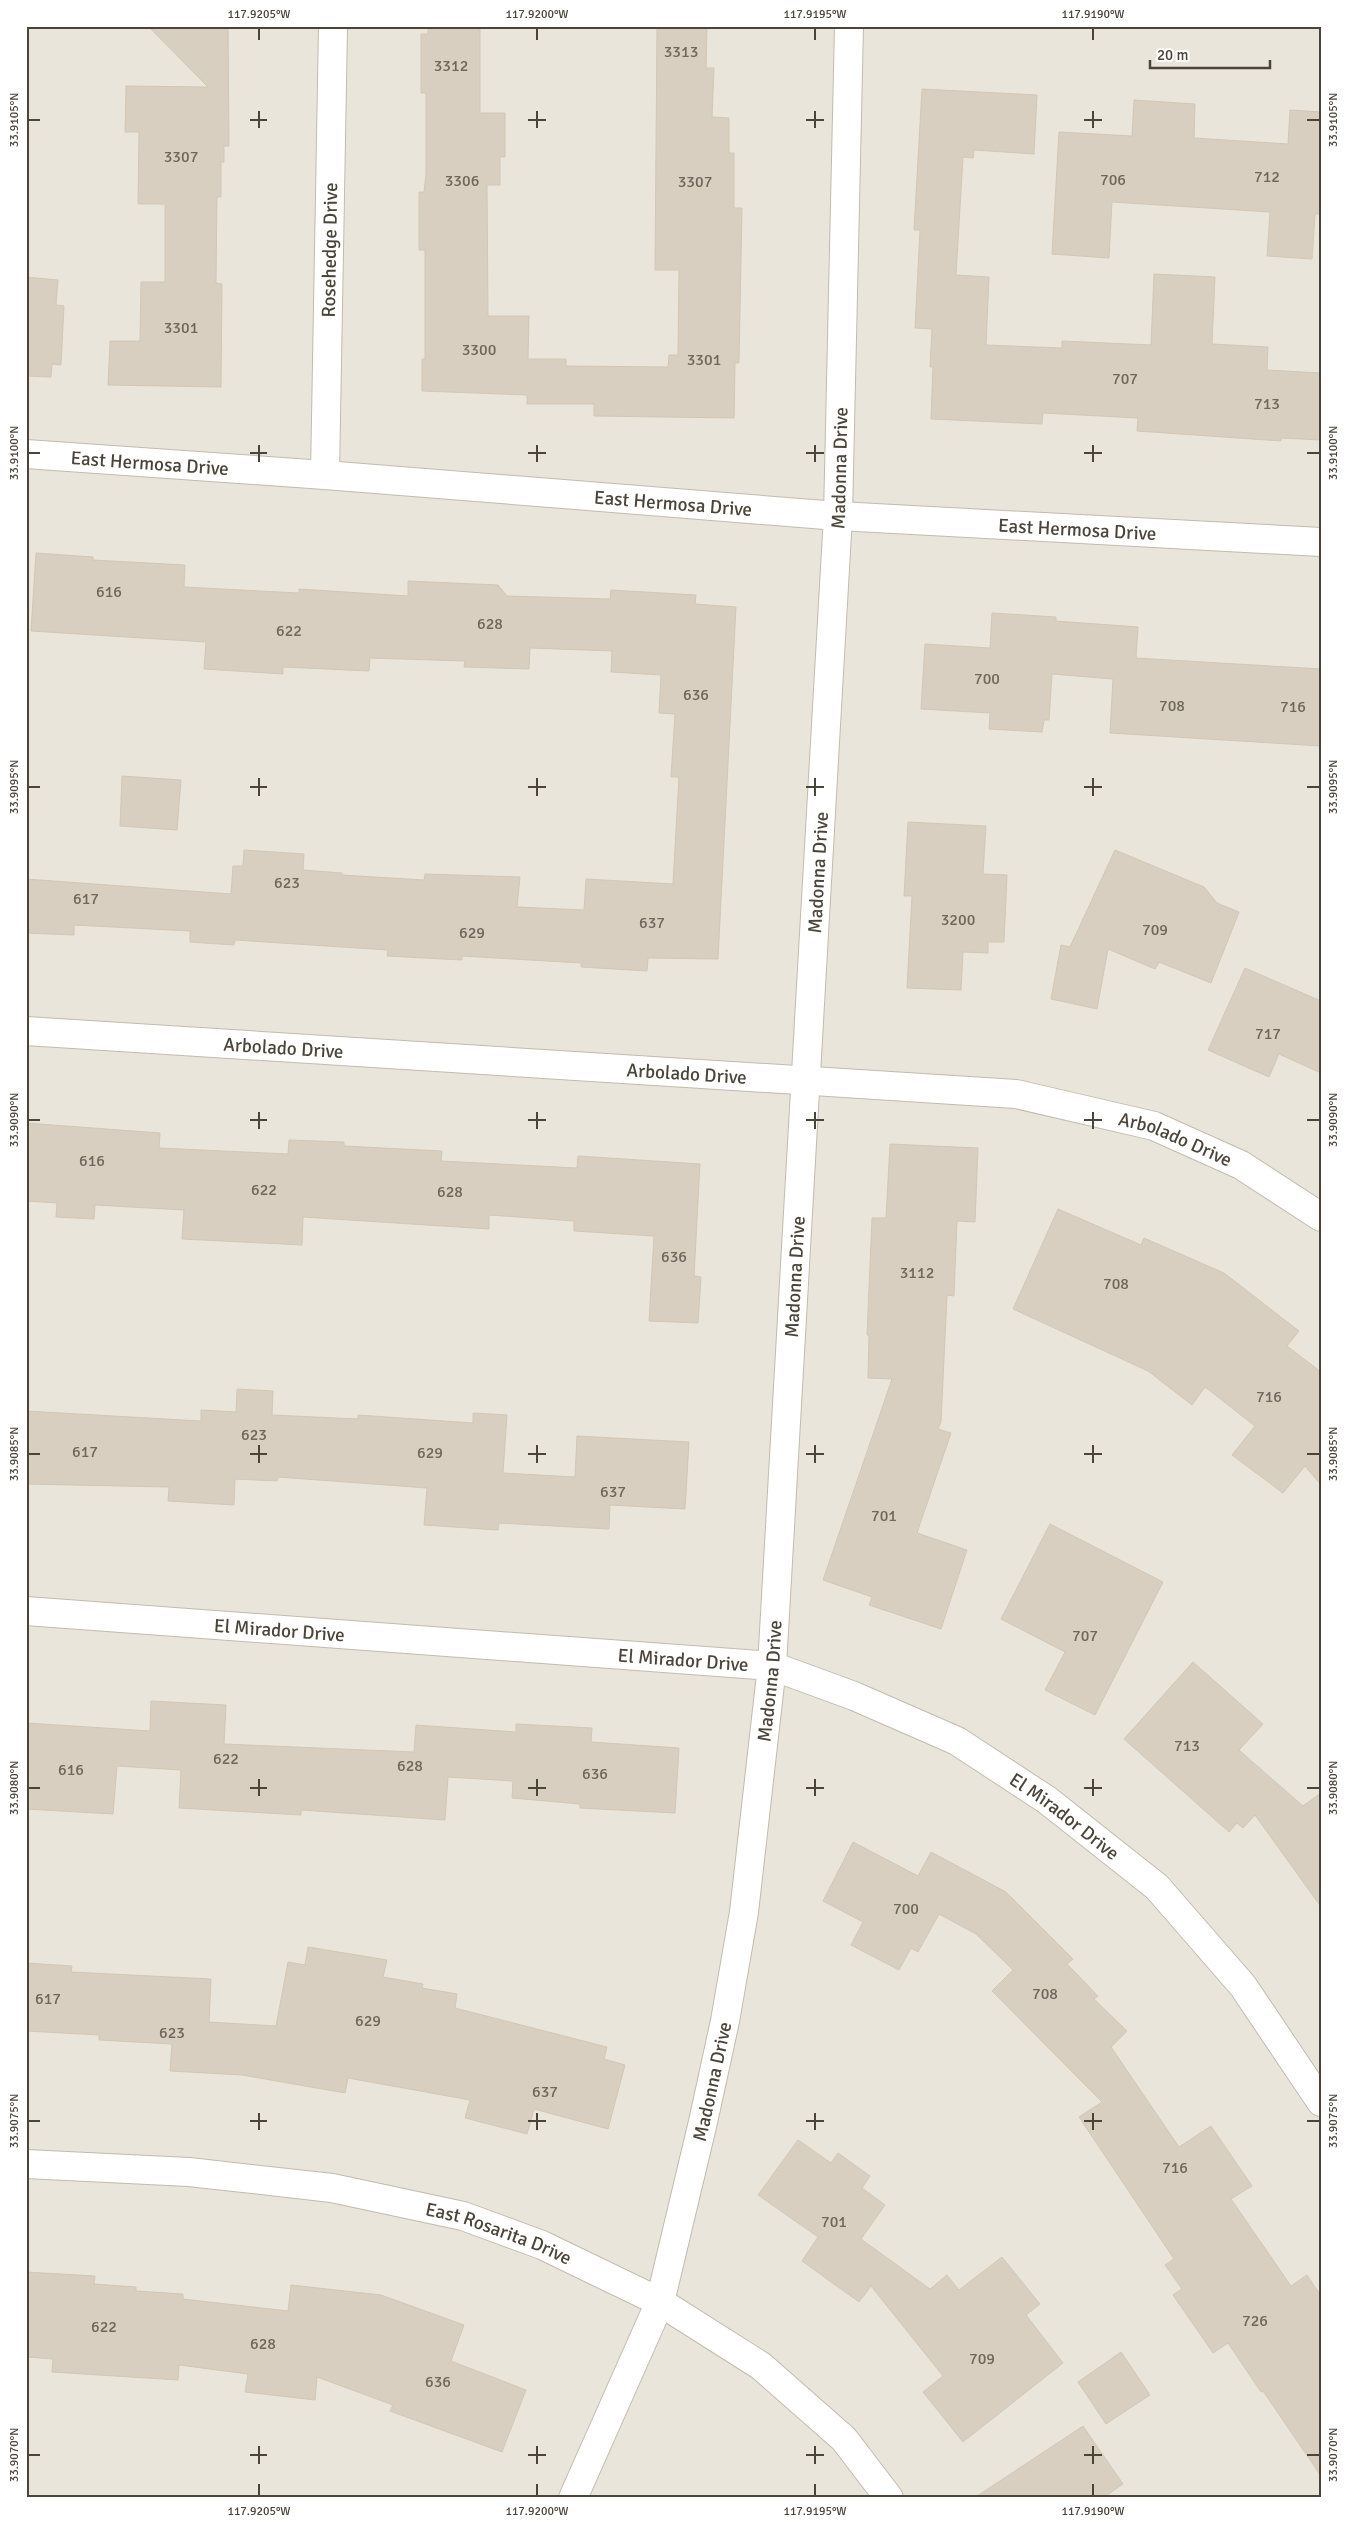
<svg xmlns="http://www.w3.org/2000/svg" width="1347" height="2524" font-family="Signika,sans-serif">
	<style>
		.residential { fill: #eae5da }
		.building { fill: #d8cfc1; stroke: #d3c7b4 }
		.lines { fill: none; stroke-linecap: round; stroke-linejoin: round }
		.minor-casing { stroke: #c2bbae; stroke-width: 30 }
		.tertiary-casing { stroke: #c2bbae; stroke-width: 30 }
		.minor { stroke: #fff; stroke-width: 28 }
		.tertiary { stroke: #fff; stroke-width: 28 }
		.ticks { fill: none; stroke: #4b4439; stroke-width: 2 }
		.labels { text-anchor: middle; stroke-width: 4; stroke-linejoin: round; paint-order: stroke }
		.number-label { font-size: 16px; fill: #6e675b }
		.street-label { font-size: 19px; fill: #4b4439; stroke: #fff }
		.neatline { fill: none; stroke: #4b4439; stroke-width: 2 }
		.ticks-label { font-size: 12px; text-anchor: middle; fill: #4b4439 }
	</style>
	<rect width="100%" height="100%" fill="#f6f3ec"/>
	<!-- residential -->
	<path class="residential" d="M 26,26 L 1321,26 L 1321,2498 L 26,2498 Z"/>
	<!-- building -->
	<path class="building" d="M 148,26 L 228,26 L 229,146 L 224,146 L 224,162 L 221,162 L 221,197 L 217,197 L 216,283 L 222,284 L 221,387 L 108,385 L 110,341 L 140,341 L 141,282 L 165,282 L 165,204 L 138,204 L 139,132 L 125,132 L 126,86 L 208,87 Z
		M 428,26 L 480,26 L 480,113 L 505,113 L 505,157 L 500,157 L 500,185 L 487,185 L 488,316 L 529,316 L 528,359 L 566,359 L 566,366 L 668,367 L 669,355 L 678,355 L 679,270 L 655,270 L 657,26 L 707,26 L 706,68 L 714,68 L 712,117 L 729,118 L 729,153 L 734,153 L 734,208 L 742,208 L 739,363 L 735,363 L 734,418 L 594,416 L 594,404 L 527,404 L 527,395 L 422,391 L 422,359 L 425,359 L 425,250 L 419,250 L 419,192 L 424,192 L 426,175 L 426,93 L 421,93 L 421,34 L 428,34 Z
		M 922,89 L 1037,95 L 1034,154 L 974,150 L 973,158 L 963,157 L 956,275 L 989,277 L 986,345 L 1062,348 L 1062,341 L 1151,345 L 1154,274 L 1215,277 L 1212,344 L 1268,347 L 1267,370 L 1321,373 L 1321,440 L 1281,438 L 1281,441 L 1137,431 L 1138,418 L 1043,413 L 1042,424 L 931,419 L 933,367 L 930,367 L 932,329 L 915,328 L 920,230 L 914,230 Z
		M 1134,100 L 1195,104 L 1194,138 L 1288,144 L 1290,110 L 1321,112 L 1321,214 L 1315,214 L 1312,259 L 1267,256 L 1270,212 L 1112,202 L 1109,258 L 1052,254 L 1059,132 L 1132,136 Z
		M 26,277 L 58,280 L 56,305 L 64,306 L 61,365 L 52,364 L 51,377 L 26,376 Z
		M 36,553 L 93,557 L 93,560 L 185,565 L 184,587 L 299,593 L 299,589 L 408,596 L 408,581 L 498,585 L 507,596 L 610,599 L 611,590 L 696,595 L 695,604 L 736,607 L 718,959 L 648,958 L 647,971 L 581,967 L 581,963 L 462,956 L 462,960 L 387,956 L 388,950 L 235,940 L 234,945 L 190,942 L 190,931 L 74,925 L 74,935 L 26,933 L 26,879 L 231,894 L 233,866 L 243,866 L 244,850 L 304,854 L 303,870 L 342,873 L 342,875 L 424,880 L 425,874 L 520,877 L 517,907 L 584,910 L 586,879 L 673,884 L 679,777 L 671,777 L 675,714 L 659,713 L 661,675 L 611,672 L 612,651 L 530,648 L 529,669 L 464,667 L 465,661 L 370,658 L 369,671 L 283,667 L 283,674 L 204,669 L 206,642 L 31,631 Z
		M 992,613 L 1056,617 L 1056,621 L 1138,627 L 1136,658 L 1321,669 L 1321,746 L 1110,733 L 1113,679 L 1052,674 L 1049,720 L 1044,720 L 1042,732 L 989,729 L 990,713 L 921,709 L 925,644 L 990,648 Z
		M 122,776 L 181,780 L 177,830 L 120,826 Z
		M 908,822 L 986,826 L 983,874 L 1007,875 L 1004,942 L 988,942 L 988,953 L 963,952 L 961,990 L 907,988 L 912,896 L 904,896 Z
		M 1115,850 L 1204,887 L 1217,903 L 1239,912 L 1211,983 L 1159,962 L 1155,969 L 1108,949 L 1097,1009 L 1051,999 L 1061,945 L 1070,947 Z
		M 1245,968 L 1321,1001 L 1321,1073 L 1279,1054 L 1269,1077 L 1208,1050 Z
		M 26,1123 L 160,1133 L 159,1148 L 288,1154 L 289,1140 L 344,1142 L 344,1146 L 442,1151 L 441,1161 L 577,1168 L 578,1156 L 700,1164 L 694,1276 L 701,1277 L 698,1323 L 649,1321 L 654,1236 L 574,1231 L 574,1221 L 489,1215 L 489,1229 L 303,1217 L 302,1245 L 182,1239 L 184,1210 L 95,1205 L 94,1219 L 56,1217 L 57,1203 L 26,1201 Z
		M 890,1144 L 978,1148 L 975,1222 L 957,1221 L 954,1296 L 947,1295 L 941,1422 L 938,1429 L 951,1433 L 917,1533 L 967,1550 L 941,1629 L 869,1605 L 872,1597 L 823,1580 L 892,1379 L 868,1378 L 869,1335 L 867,1335 L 872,1218 L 886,1218 Z
		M 1058,1209 L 1141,1245 L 1144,1238 L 1224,1273 L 1299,1331 L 1287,1346 L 1321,1372 L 1321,1485 L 1305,1466 L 1283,1493 L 1232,1455 L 1255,1426 L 1205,1387 L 1192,1405 L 1148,1371 L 1013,1309 Z
		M 237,1389 L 273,1391 L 272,1415 L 358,1419 L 358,1415 L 473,1423 L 473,1413 L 507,1415 L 503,1473 L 575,1477 L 577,1436 L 689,1442 L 685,1509 L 610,1505 L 609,1529 L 499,1523 L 498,1530 L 424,1525 L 427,1488 L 278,1477 L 277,1481 L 235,1479 L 234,1505 L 168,1501 L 169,1487 L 26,1484 L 26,1411 L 201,1421 L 201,1410 L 236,1412 Z
		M 1050,1524 L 1163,1582 L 1095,1715 L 1045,1690 L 1065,1652 L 1001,1619 Z
		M 1193,1662 L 1263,1724 L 1239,1750 L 1303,1806 L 1321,1793 L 1321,1907 L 1255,1815 L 1243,1828 L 1237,1823 L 1229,1832 L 1124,1739 Z
		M 151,1701 L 226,1705 L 224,1744 L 414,1752 L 416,1725 L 516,1732 L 516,1724 L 592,1728 L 591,1742 L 679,1748 L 675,1813 L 580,1808 L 580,1804 L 512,1798 L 513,1781 L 448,1777 L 445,1820 L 301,1810 L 301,1815 L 179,1808 L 181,1770 L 117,1766 L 113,1814 L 26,1809 L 26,1723 L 150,1731 Z
		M 853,1842 L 918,1876 L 931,1852 L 1006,1892 L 1073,1959 L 1067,1964 L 1098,1996 L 1094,1999 L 1127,2031 L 1111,2047 L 1179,2147 L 1211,2126 L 1252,2186 L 1231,2199 L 1291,2286 L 1307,2275 L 1321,2296 L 1321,2476 L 1263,2391 L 1261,2392 L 1228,2343 L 1213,2353 L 1173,2295 L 1182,2289 L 1165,2265 L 1174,2259 L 1079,2117 L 1102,2102 L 992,1991 L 1013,1970 L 976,1934 L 939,1914 L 918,1952 L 911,1948 L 899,1970 L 851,1945 L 863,1922 L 823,1901 Z
		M 308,1947 L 387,1960 L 383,1977 L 423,1984 L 422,1988 L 457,1994 L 455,2008 L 607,2047 L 604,2059 L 625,2065 L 608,2129 L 534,2109 L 527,2134 L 465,2118 L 470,2100 L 348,2078 L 345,2093 L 242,2075 L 170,2071 L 172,2044 L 99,2040 L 99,2035 L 26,2031 L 26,1963 L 72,1966 L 71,1972 L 211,1979 L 209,2022 L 276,2026 L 288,1962 L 305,1965 Z
		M 798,2140 L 831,2163 L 838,2153 L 870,2176 L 862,2188 L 885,2205 L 861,2239 L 930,2289 L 947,2275 L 959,2290 L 1002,2257 L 1040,2304 L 1026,2315 L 1063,2363 L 963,2442 L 923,2392 L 943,2376 L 871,2286 L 859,2302 L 802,2261 L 818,2237 L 758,2195 Z
		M 26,2272 L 95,2276 L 94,2284 L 136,2287 L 136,2291 L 183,2294 L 183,2299 L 288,2311 L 291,2285 L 381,2295 L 464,2325 L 451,2361 L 526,2390 L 502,2452 L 390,2411 L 393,2405 L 317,2377 L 315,2400 L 245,2392 L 248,2374 L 179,2365 L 178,2380 L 52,2372 L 53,2359 L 26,2357 Z
		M 1121,2352 L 1150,2395 L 1106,2424 L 1078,2382 Z
		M 1083,2426 L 1123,2484 L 1103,2498 L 974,2498 Z"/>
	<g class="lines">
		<defs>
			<g id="minor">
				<path id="s1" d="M 325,475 L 333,26"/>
				<path id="s2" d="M 26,1031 L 1016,1094 L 1154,1126 L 1241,1165 L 1321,1217"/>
				<path id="s3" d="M 26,1611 L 772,1666 L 854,1696 L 957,1741 L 1047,1800 L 1157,1887 L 1243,1986 L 1321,2102"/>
				<path id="s4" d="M 26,2164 L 189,2172 L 332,2188 L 463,2216 L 542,2245 L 660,2302 L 761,2366 L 844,2439 L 889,2498"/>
				<path id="s5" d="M 573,2498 L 660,2302 L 703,2122 L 725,2021 L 744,1912 L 772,1666 L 838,516 L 849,26"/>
			</g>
			<g id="tertiary">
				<path id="s6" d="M 26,454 L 325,475 L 838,516 L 1321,542"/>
			</g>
		</defs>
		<!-- minor casing -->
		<use href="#minor" class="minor-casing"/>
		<!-- tertiary casing -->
		<use href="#tertiary" class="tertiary-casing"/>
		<!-- minor -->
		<use href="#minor" class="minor"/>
		<!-- tertiary -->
		<use href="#tertiary" class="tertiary"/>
	</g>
	<!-- ticks -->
	<path class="ticks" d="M 259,28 L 259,40M 537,28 L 537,40M 815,28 L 815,40M 1093,28 L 1093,40M 259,111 L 259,128M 537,111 L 537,128M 815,111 L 815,128M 1093,111 L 1093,128M 28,120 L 40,120M 250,120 L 267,120M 528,120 L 546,120M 806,120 L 824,120M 1084,120 L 1102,120M 1307,120 L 1320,120M 259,445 L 259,462M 537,445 L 537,462M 815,445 L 815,462M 1093,445 L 1093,462M 28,453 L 40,453M 250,453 L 267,453M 528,453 L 546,453M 806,453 L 824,453M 1084,453 L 1102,453M 1307,453 L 1320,453M 259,778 L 259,796M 537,778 L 537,796M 815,778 L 815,796M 1093,778 L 1093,796M 28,787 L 40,787M 250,787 L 267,787M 528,787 L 546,787M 806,787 L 824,787M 1084,787 L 1102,787M 1307,787 L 1320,787M 259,1112 L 259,1129M 537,1112 L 537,1129M 815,1112 L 815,1129M 1093,1112 L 1093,1129M 28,1120 L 40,1120M 250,1120 L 267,1120M 528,1120 L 546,1120M 806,1120 L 824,1120M 1084,1120 L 1102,1120M 1307,1120 L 1320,1120M 259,1445 L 259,1463M 537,1445 L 537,1463M 815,1445 L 815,1463M 1093,1445 L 1093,1463M 28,1454 L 40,1454M 250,1454 L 267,1454M 528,1454 L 546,1454M 806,1454 L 824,1454M 1084,1454 L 1102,1454M 1307,1454 L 1320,1454M 259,1779 L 259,1796M 537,1779 L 537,1796M 815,1779 L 815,1796M 1093,1779 L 1093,1796M 28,1788 L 40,1788M 250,1788 L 267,1788M 528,1788 L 546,1788M 806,1788 L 824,1788M 1084,1788 L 1102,1788M 1307,1788 L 1320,1788M 259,2113 L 259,2130M 537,2113 L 537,2130M 815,2113 L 815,2130M 1093,2113 L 1093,2130M 28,2121 L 40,2121M 250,2121 L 267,2121M 528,2121 L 546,2121M 806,2121 L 824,2121M 1084,2121 L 1102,2121M 1307,2121 L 1320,2121M 259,2446 L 259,2464M 537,2446 L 537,2464M 815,2446 L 815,2464M 1093,2446 L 1093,2464M 28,2455 L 40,2455M 250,2455 L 267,2455M 528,2455 L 546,2455M 806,2455 L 824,2455M 1084,2455 L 1102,2455M 1307,2455 L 1320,2455M 259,2484 L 259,2496M 537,2484 L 537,2496M 815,2484 L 815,2496M 1093,2484 L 1093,2496"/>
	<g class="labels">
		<!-- number labels -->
		<g class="number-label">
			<text x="681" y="57">3313</text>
			<text x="451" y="71">3312</text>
			<text x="181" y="162">3307</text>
			<text x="1267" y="182">712</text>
			<text x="1113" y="185">706</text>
			<text x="462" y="186">3306</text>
			<text x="695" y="187">3307</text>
			<text x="181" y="333">3301</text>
			<text x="479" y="355">3300</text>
			<text x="704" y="365">3301</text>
			<text x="1125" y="384">707</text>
			<text x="1267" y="409">713</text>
			<text x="109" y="597">616</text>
			<text x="490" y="629">628</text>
			<text x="289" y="636">622</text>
			<text x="987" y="684">700</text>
			<text x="696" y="700">636</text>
			<text x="1172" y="711">708</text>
			<text x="1293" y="712">716</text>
			<text x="287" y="888">623</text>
			<text x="86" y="904">617</text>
			<text x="958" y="925">3200</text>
			<text x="652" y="928">637</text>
			<text x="1155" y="935">709</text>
			<text x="472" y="938">629</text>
			<text x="1268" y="1039">717</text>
			<text x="92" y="1166">616</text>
			<text x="264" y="1195">622</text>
			<text x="450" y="1197">628</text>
			<text x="674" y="1262">636</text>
			<text x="917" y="1278">3112</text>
			<text x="1116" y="1289">708</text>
			<text x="1269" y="1402">716</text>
			<text x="254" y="1440">623</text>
			<text x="85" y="1457">617</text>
			<text x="430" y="1458">629</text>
			<text x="613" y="1497">637</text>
			<text x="884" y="1521">701</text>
			<text x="1085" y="1641">707</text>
			<text x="1187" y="1751">713</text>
			<text x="226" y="1764">622</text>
			<text x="410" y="1771">628</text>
			<text x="71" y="1775">616</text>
			<text x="595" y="1779">636</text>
			<text x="906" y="1914">700</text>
			<text x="1045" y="1999">708</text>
			<text x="48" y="2004">617</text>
			<text x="368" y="2026">629</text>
			<text x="172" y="2038">623</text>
			<text x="545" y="2097">637</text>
			<text x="1175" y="2173">716</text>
			<text x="834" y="2227">701</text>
			<text x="1255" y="2326">726</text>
			<text x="104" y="2332">622</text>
			<text x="263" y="2349">628</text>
			<text x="982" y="2364">709</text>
			<text x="438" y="2387">636</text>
		</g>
		<!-- street labels -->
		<g class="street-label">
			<text dy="7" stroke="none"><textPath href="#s1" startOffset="225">Rosehedge Drive</textPath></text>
			<text dy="7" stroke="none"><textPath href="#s6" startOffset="124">East Hermosa Drive</textPath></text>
			<text dy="7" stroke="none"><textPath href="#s5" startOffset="2061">Madonna Drive</textPath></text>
			<text dy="7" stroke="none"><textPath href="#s6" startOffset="649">East Hermosa Drive</textPath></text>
			<text dy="7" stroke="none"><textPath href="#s6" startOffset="1054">East Hermosa Drive</textPath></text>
			<text dy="7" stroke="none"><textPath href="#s5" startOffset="1656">Madonna Drive</textPath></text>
			<text dy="7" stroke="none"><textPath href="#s2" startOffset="258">Arbolado Drive</textPath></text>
			<text dy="7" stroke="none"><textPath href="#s2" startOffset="662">Arbolado Drive</textPath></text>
			<text dy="7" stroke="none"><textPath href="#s2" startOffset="1158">Arbolado Drive</textPath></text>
			<text dy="7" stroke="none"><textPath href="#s5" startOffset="1251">Madonna Drive</textPath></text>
			<text dy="7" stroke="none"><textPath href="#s3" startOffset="254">El Mirador Drive</textPath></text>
			<text dy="7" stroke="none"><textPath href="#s3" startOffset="659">El Mirador Drive</textPath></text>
			<text dy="7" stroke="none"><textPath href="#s5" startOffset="846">Madonna Drive</textPath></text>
			<text dy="7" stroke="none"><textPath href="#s3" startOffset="1079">El Mirador Drive</textPath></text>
			<text dy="7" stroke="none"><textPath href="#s5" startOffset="441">Madonna Drive</textPath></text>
			<text dy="7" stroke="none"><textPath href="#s4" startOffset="480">East Rosarita Drive</textPath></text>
		</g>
	</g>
	<!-- border -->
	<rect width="1347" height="2524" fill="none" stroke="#ffffff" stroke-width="55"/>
	<!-- scale -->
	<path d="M1150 60v8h120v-8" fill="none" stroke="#4b4439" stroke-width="2.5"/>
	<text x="1157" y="60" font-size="15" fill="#4b4439" stroke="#ffffff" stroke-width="4" paint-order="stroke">20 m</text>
	<rect x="28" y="28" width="1292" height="2468" class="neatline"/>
	<g class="ticks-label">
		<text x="259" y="18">117.9205°W</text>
		<text x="537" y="18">117.9200°W</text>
		<text x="815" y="18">117.9195°W</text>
		<text x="1093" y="18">117.9190°W</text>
		<text transform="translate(14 120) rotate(-90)" y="4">33.9105°N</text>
		<text transform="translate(1333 120) rotate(-90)" y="4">33.9105°N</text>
		<text transform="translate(14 453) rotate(-90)" y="4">33.9100°N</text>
		<text transform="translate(1333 453) rotate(-90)" y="4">33.9100°N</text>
		<text transform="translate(14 787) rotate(-90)" y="4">33.9095°N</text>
		<text transform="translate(1333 787) rotate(-90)" y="4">33.9095°N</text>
		<text transform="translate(14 1120) rotate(-90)" y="4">33.9090°N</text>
		<text transform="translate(1333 1120) rotate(-90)" y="4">33.9090°N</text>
		<text transform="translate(14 1454) rotate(-90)" y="4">33.9085°N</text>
		<text transform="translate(1333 1454) rotate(-90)" y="4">33.9085°N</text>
		<text transform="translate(14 1788) rotate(-90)" y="4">33.9080°N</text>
		<text transform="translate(1333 1788) rotate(-90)" y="4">33.9080°N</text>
		<text transform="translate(14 2121) rotate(-90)" y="4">33.9075°N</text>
		<text transform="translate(1333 2121) rotate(-90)" y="4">33.9075°N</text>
		<text transform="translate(14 2455) rotate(-90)" y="4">33.9070°N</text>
		<text transform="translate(1333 2455) rotate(-90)" y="4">33.9070°N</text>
		<text x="259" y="2515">117.9205°W</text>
		<text x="537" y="2515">117.9200°W</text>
		<text x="815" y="2515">117.9195°W</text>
		<text x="1093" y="2515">117.9190°W</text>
	</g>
</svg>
